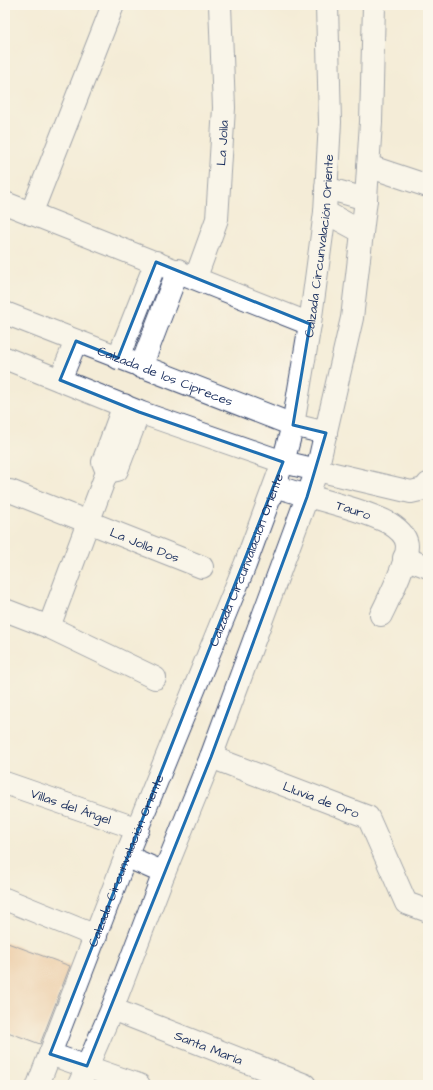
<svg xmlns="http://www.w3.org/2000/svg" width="433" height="1090" font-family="'Architects Daughter',sans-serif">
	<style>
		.building { fill: #e9b586 }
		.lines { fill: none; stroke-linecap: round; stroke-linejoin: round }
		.minor-casing { stroke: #3c4b70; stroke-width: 24 }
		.minor { stroke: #fff; stroke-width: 22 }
		.marked { fill: none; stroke: #1f6fb2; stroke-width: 3; stroke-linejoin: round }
		.labels { text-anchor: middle; stroke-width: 3; stroke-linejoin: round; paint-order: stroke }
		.street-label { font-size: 13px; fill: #1b2f5e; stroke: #fbf7ec }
	</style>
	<rect width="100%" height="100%" fill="#fbf7ec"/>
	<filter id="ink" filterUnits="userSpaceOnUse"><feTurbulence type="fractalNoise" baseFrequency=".025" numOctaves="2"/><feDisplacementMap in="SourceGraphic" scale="8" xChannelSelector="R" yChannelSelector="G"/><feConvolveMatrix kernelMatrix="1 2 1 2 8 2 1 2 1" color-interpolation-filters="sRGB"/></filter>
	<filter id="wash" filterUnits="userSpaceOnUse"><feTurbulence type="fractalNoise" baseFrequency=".012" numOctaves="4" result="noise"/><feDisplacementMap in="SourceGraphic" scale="16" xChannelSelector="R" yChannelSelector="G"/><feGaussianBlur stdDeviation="0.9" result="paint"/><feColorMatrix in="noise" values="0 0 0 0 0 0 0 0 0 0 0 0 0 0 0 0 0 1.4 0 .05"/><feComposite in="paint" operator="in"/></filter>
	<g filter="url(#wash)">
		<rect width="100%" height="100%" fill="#f4ecd7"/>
		<g id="blocks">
			<!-- building -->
			<path class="building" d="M 5,942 L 70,966 L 40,1044 L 5,1031 Z"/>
		</g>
	</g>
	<g filter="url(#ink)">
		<use href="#blocks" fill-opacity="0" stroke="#3c4b70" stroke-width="1"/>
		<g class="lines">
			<defs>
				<g id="minor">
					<path d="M 368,166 L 428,186"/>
					<path d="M 326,188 L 366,199"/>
					<path d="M 5,203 L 310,324"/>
					<path d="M 325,212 L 362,232"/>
					<path d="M 31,214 L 113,5"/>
					<path id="s1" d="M 196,277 L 217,219 L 224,108 L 220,5"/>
					<path id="s2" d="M 5,313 L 293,425 L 326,433"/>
					<path d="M 5,358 L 139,412 L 283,462 L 411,492 L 424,489 L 428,484"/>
					<path d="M 118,358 L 156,262"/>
					<path d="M 141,367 L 178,270"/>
					<path d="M 60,380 L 76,341"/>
					<path d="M 107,472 L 117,470 L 139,412"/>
					<path id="s3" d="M 275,486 C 310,498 357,507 389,523 C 397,528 407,536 407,546 C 407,564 389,598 381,615"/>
					<path id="s4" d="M 10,491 L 202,567"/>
					<path d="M 404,558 L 428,567"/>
					<path d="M 5,610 L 49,627 L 155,678"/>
					<path d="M 49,627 L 107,472 L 103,462 L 124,405"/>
					<path id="s5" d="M 211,757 L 368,817 L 406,903 L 428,911"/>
					<path id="s6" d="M 5,783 L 138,829"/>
					<path d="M 126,856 L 164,873"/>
					<path d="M 5,899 L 96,936"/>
					<path id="s7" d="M 112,1009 L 305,1085"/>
					<path d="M 50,1054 L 139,1085"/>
					<path id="s8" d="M 38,1085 L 126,856 L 245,565 L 283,462 L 293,425 L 310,324 L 325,212 L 330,122 L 327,5"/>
					<path d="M 79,1085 L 112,1009 L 164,873 L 211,757 L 317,470 L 352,318 L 366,199 L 371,122 L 374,5"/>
				</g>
			</defs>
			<!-- minor casing -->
			<use href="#minor" class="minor-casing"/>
			<!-- minor -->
			<use href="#minor" class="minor"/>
		</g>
	</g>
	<!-- marked area -->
	<path d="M0 0H433V1090H0ZM 156,262 L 310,324 L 293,425 L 326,433 L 307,497 L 211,757 L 87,1066 L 50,1054 L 283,462 L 139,412 L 60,380 L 76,341 L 118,358 Z" fill="#f4ecd7" fill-opacity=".55" fill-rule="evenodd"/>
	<path class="marked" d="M 156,262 L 310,324 L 293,425 L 326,433 L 307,497 L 211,757 L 87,1066 L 50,1054 L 283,462 L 139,412 L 60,380 L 76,341 L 118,358 Z"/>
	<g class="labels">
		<!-- street labels -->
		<g class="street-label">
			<text dy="5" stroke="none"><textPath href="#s1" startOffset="138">La Jolla</textPath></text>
			<text dy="5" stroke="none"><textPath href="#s8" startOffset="889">Calzada Circunvalación Oriente</textPath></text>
			<text dy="5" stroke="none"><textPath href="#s2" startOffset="172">Calzada de los Cipreces</textPath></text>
			<text dy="5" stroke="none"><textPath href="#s3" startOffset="82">Tauro</textPath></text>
			<text dy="5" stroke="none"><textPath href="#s4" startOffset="145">La Jolla Dos</textPath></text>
			<text dy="5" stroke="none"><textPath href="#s8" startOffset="565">Calzada Circunvalación Oriente</textPath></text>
			<text dy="5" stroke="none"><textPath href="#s5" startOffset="118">Lluvia de Oro</textPath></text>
			<text dy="5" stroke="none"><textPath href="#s6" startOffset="70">Villas del Ángel</textPath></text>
			<text dy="5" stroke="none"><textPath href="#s8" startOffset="241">Calzada Circunvalación Oriente</textPath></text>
			<text dy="5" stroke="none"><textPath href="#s7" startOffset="104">Santa María</textPath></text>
		</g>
	</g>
	<!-- margin -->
	<rect width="433" height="1090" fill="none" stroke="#fbf7ec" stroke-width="20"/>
</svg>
